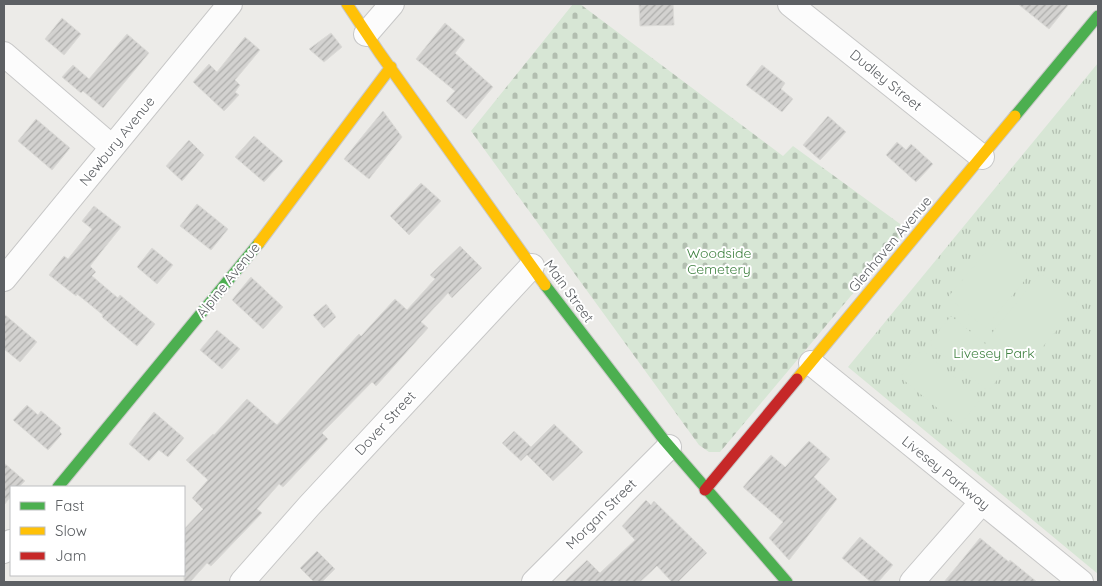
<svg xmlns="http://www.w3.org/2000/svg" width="1102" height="586" font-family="Quicksand,sans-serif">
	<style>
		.cemetery { fill: url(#cemetery-stones) }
		.park { fill: url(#park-tufts) }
		.pitch { fill: #d7e6d5 }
		.building { fill: url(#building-hatch); stroke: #dbdad7 }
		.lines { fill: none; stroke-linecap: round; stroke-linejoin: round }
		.street-casing { stroke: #c7c7c7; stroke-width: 26 }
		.fast-casing { stroke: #c9c9c8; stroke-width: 13 }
		.slow-casing { stroke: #c9c9c8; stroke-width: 13 }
		.jam-casing { stroke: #c9c9c8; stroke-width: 13 }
		.street { stroke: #fcfcfc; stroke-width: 24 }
		.fast { stroke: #4caf50; stroke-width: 11 }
		.slow { stroke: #ffc107; stroke-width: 11 }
		.jam { stroke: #c62828; stroke-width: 11 }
		.labels { text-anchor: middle; stroke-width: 4; stroke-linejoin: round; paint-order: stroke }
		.street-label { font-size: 14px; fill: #5d6064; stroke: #fff }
		.park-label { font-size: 14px; fill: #3f8140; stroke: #fff }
	</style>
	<defs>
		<pattern id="cemetery-stones" width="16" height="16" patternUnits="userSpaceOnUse" patternTransform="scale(1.25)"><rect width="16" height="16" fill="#d7e6d5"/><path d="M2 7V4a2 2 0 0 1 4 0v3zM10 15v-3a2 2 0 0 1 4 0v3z" fill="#b2beb0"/></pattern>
		<pattern id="park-tufts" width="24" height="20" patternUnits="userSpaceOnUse" patternTransform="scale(1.25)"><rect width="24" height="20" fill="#d7e6d5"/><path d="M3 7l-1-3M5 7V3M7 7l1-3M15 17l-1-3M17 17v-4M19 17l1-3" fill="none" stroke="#b2beb0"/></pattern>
		<pattern id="building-hatch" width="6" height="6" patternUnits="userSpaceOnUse" patternTransform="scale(1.25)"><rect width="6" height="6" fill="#d3d2d0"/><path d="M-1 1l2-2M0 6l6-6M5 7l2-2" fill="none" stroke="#aeaeac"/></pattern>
	</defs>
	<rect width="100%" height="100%" fill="#ecebe8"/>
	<!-- cemetery -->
	<path class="cemetery" d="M 573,4 L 580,4 L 783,156 L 793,146 L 907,229 L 720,452 L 709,452 L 699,445 L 471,131 Z"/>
	<!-- park -->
	<path class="park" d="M 1098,63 L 1098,574 L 848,367 Z"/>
	<!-- pitch -->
	<path class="pitch" d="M 998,238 L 1035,268 L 985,328 L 948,297 Z
		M 1041,273 L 1079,304 L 1029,363 L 992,333 Z
		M 951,316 L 1010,364 L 988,391 L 929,343 Z
		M 922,350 L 981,399 L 959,426 L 900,377 Z"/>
	<!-- building -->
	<path class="building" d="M 639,4 L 673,4 L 674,25 L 640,26 Z
		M 1018,4 L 1069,4 L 1049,29 Z
		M 62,18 L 81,34 L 64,55 L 45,39 Z
		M 445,23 L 465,40 L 455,53 L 493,87 L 466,119 L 446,101 L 455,91 L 416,59 Z
		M 331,33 L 342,47 L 324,62 L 309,49 Z
		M 127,34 L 149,53 L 103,108 L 83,91 L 81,93 L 62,77 L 73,65 L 89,79 Z
		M 245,37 L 260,50 L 235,80 L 240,85 L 235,92 L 239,95 L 224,111 L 193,82 L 209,64 L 217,72 Z
		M 762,65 L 785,83 L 781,89 L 793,99 L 782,112 L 746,85 Z
		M 383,111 L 402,137 L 369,179 L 344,159 Z
		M 828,116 L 846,132 L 820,160 L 803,145 Z
		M 36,119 L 70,148 L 52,170 L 18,141 Z
		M 254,136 L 283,161 L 264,182 L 235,157 Z
		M 189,140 L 204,155 L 182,181 L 166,166 Z
		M 897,142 L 906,150 L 911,144 L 933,164 L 916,182 L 886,155 Z
		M 421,183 L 441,201 L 409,235 L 390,216 Z
		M 197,204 L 228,229 L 211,250 L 180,226 Z
		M 94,206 L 121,227 L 90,266 L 96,272 L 92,276 L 118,298 L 120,295 L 155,324 L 137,346 L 102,317 L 103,315 L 77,294 L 76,296 L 49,275 L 64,256 L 68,259 L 92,229 L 82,221 Z
		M 460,246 L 482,268 L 452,298 L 448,293 L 421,322 L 428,328 L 376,386 L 372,382 L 322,433 L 328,439 L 283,487 L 279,484 L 257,509 L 262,513 L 211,566 L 207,563 L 190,582 L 184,582 L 184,529 L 203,509 L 192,498 L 208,480 L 186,460 L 213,434 L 214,435 L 247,399 L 277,425 L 359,334 L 361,336 L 395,299 L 407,310 L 435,279 L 430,275 Z
		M 152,248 L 173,265 L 157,284 L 137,267 Z
		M 251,277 L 283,307 L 263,329 L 232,300 Z
		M 326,304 L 336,317 L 324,328 L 313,315 Z
		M 4,314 L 37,342 L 20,362 L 4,349 Z
		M 217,330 L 240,349 L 222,369 L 200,350 Z
		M 27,405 L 38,415 L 41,411 L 61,428 L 59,431 L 62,434 L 48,450 L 13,420 Z
		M 154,412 L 184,438 L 168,457 L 159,450 L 149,461 L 129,444 Z
		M 554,424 L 583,452 L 553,481 L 527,455 L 521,461 L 502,443 L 514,431 L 531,447 Z
		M 809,441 L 830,459 L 814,477 L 837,499 L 789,560 L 769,538 L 783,522 L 743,487 L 771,455 L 785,467 Z
		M 4,463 L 25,481 L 19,487 L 11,487 L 11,496 L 4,505 Z
		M 646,500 L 651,505 L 654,501 L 707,553 L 678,582 L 672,582 L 657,566 L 640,582 L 564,582 L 587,560 L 600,573 L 635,540 L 622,526 Z
		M 860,537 L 893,565 L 878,582 L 871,582 L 842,558 Z
		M 980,538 L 1009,562 L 1010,560 L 1037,582 L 944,582 Z
		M 317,551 L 335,569 L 322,582 L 314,582 L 300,568 Z"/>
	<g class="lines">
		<defs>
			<path id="street" d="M 790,4 L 982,157
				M 366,34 L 392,4
				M 4,54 L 112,147
				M 4,279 L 230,4
				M 811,363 L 1081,582
				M 4,551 L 11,542
				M 242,582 L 309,506 L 532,266
				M 534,582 L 669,447
				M 912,582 L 982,502"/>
			<path id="fast" d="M 1015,116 L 1098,16
				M 545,285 L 664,440 L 787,582
				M 58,487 L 259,243"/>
			<path id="slow" d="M 347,4 L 379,52 L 545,285
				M 259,243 L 391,67
				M 797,379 L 1015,116"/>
			<path id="jam" d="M 705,490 L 797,379"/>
		</defs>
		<!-- street casing -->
		<use href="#street" class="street-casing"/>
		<!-- fast casing -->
		<use href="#fast" class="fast-casing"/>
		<!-- slow casing -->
		<use href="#slow" class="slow-casing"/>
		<!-- jam casing -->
		<use href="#jam" class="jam-casing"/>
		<!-- street -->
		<use href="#street" class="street"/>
		<!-- fast -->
		<use href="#fast" class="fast"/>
		<!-- slow -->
		<use href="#slow" class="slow"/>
		<!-- jam -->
		<use href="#jam" class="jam"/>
	</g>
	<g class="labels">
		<!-- street labels -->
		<g class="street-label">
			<text transform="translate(886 80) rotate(39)" y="5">Dudley Street</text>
			<text transform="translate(117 141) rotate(-51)" y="5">Newbury Avenue</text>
			<text transform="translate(890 244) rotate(-50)" y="5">Glenhaven Avenue</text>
			<text transform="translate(228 280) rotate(-51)" y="5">Alpine Avenue</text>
			<text transform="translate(569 291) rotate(54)" y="5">Main Street</text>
			<text transform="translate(385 423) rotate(-47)" y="5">Dover Street</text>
			<text transform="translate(946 473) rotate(39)" y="5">Livesey Parkway</text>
			<text transform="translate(601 514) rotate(-45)" y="5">Morgan Street</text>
		</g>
		<!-- park labels -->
		<g class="park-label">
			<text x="719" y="258">Woodside<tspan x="719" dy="16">Cemetery</tspan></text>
			<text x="994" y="358">Livesey Park</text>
		</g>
	</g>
	<!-- border -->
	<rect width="1102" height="586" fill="none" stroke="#5d6064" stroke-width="10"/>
	<!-- legend -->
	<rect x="10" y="486" width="175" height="90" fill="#ffffff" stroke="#bebfc1"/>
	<rect x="20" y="502" width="25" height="8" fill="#4caf50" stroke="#bebfc1"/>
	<text x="55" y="511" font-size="15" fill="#5d6064">Fast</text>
	<rect x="20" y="527" width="25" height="8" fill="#ffc107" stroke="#bebfc1"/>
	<text x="55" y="536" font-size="15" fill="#5d6064">Slow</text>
	<rect x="20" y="552" width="25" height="8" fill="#c62828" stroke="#bebfc1"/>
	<text x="55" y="561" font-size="15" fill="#5d6064">Jam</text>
</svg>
